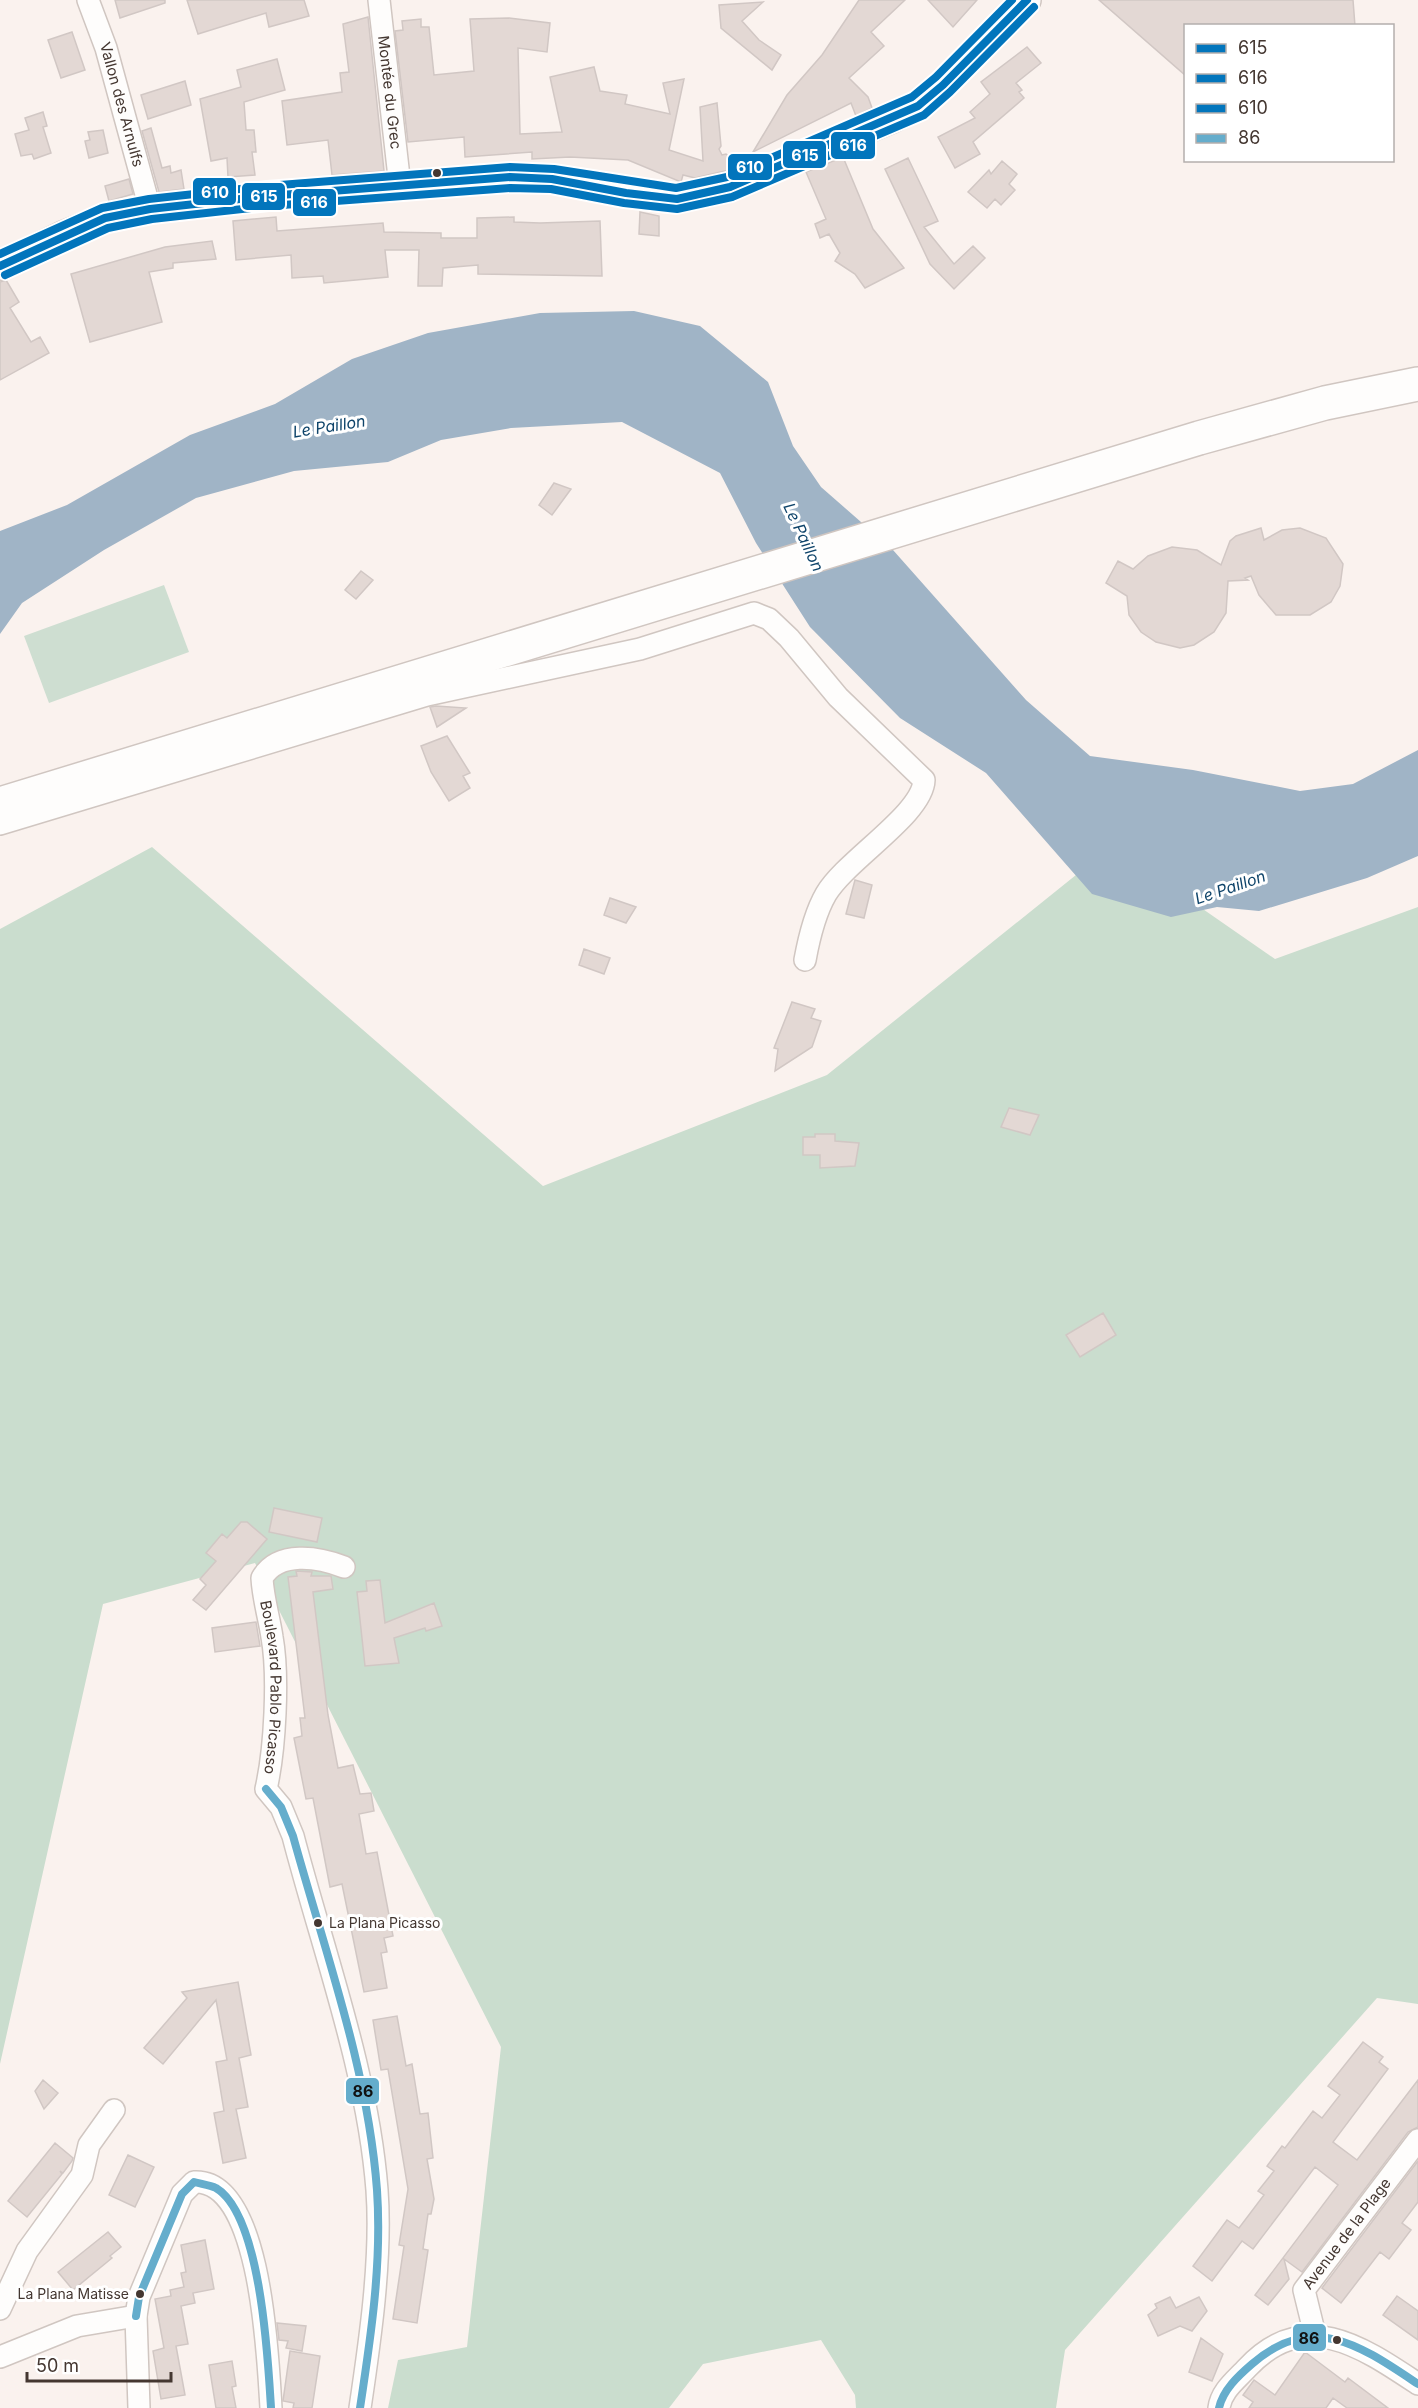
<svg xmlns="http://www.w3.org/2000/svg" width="1418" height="2408" font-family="Inter,sans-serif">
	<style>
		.green { fill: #ceded1 }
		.forest { fill: #caddce }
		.water { fill: #a0b4c6 }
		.building { fill: #e3d8d4; stroke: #d1c7c4; stroke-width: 1.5 }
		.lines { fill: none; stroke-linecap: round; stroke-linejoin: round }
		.minor-casing { stroke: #d0c6c1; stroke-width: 24 }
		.tertiary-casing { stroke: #d0c6c1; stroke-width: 30 }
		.primary-casing { stroke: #d0c6c1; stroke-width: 36 }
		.minor { stroke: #fefdfc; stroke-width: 21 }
		.tertiary { stroke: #fefdfc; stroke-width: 27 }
		.primary { stroke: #fefdfc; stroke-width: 33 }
		.bus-1-casing { stroke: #fff; stroke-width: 12 }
		.bus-2-casing { stroke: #fff; stroke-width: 12 }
		.bus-3-casing { stroke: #fff; stroke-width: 12 }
		.bus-4-casing { stroke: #fff; stroke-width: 12 }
		.bus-1 { stroke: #0275bc; stroke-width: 8 }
		.bus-2 { stroke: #0275bc; stroke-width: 8 }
		.bus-3 { stroke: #0275bc; stroke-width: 8 }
		.bus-4 { stroke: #65adcc; stroke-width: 8 }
		.bus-dot { fill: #443731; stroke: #fff; stroke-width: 2 }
		.labels { text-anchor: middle; stroke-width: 6; stroke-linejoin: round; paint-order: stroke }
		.bus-label { font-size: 14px; fill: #443731; stroke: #fff; text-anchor: start }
		.street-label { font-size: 15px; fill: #443731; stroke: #fff }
		.water-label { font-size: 16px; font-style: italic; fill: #0f446a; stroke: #fff }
		.line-badge { stroke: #fff; stroke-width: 2 }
		.badge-label { font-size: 16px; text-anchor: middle; font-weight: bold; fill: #fff }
		.pale-badge-label { font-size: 16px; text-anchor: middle; font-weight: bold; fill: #111 }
	</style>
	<rect width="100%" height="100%" fill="#faf2ee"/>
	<!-- green -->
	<path class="green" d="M 164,585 L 189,652 L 49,703 L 24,636 Z"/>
	<!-- forest -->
	<path class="forest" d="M 1112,846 L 1275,959 L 1418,907 L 1418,2004 L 1377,1998 L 1065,2350 L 1056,2408 L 856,2408 L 855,2395 L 821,2340 L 703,2364 L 669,2408 L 388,2408 L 398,2360 L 467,2347 L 501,2047 L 255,1563 L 103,1604 L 0,2064 L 0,929 L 152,847 L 543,1186 L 827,1075 Z"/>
	<!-- water -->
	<path class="water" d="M 634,311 L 700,326 L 768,382 L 793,446 L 821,487 L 893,550 L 1026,700 L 1090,756 L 1193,770 L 1300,791 L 1353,784 L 1418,750 L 1418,856 L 1367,878 L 1259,911 L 1217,907 L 1171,917 L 1092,894 L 986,773 L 900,718 L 810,627 L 756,543 L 720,473 L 622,422 L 511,428 L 441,440 L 388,462 L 294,471 L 196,498 L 104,550 L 22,603 L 0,634 L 0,531 L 67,505 L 190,435 L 275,404 L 352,359 L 428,333 L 540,313 Z"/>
	<!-- building -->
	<path class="building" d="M 115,0 L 165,0 L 165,3 L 120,18 Z
		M 187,0 L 304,0 L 309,16 L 269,27 L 266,13 L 198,34 Z
		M 859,0 L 905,0 L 871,32 L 884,46 L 849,78 L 868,97 L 872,108 L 856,116 L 851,103 L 753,152 L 787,95 L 822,55 Z
		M 928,0 L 977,0 L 953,27 Z
		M 1099,0 L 1353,0 L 1355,26 L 1185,26 L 1185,75 Z
		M 763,2 L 742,21 L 759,40 L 781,55 L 772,70 L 721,28 L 719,5 Z
		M 368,17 L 384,171 L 332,175 L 328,140 L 287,145 L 282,101 L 342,92 L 340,73 L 349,72 L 343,24 Z
		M 509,18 L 550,23 L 547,52 L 518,48 L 520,134 L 562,132 L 550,77 L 594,67 L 600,91 L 627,95 L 625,104 L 670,114 L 663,83 L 684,79 L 669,150 L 703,161 L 700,107 L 717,103 L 721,146 L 719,149 L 722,155 L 726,154 L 739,164 L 729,170 L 695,178 L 683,175 L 681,182 L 628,160 L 570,157 L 532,159 L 532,152 L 465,157 L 464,137 L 408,142 L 395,31 L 403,30 L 402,21 L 421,19 L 421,27 L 429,27 L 434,75 L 474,71 L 470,19 Z
		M 72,32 L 85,70 L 61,78 L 48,40 Z
		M 1027,47 L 1041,63 L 1016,83 L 1022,90 L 1019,92 L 1024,98 L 973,142 L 980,154 L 955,168 L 938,137 L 975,118 L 970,112 L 990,94 L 981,82 Z
		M 277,59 L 285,90 L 244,102 L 246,130 L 254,130 L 256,152 L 252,152 L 255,175 L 228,177 L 227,158 L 211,161 L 200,99 L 241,87 L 237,70 Z
		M 185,81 L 191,105 L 148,119 L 141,95 Z
		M 43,112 L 47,126 L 43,127 L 51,153 L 34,159 L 32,154 L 21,156 L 15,134 L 29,130 L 25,118 Z
		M 151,128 L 162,168 L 170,166 L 171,173 L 181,170 L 184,189 L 159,192 L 142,131 Z
		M 103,130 L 108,153 L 89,158 L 85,141 L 90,140 L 88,132 Z
		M 843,157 L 873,229 L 904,268 L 865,288 L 855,274 L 835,261 L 840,253 L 829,234 L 820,238 L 815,224 L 826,219 L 806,172 Z
		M 908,158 L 938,221 L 924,227 L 954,264 L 973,246 L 985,258 L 954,289 L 930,264 L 885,169 Z
		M 1002,161 L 1017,174 L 1009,184 L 1015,190 L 1001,205 L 995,199 L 987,208 L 968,192 L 989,170 L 991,174 Z
		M 129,179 L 133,194 L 109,201 L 105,186 Z
		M 640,212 L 659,216 L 659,236 L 639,234 Z
		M 276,217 L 277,231 L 383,223 L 384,232 L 441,233 L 441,238 L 477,238 L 477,218 L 514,217 L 514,222 L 540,223 L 600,221 L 602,276 L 478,274 L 478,265 L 443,268 L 442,286 L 418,286 L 419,250 L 385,250 L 388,277 L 324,283 L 323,276 L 292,278 L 291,255 L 236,260 L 233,221 Z
		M 212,241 L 216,259 L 173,263 L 173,268 L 149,272 L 162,322 L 90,342 L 71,274 L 165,247 Z
		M 6,280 L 19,302 L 10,308 L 31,342 L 40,337 L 49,353 L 0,380 L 0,282 Z
		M 554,483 L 571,489 L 552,515 L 539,505 Z
		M 1261,528 L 1264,540 L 1282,530 L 1300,528 L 1326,538 L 1343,564 L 1340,586 L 1331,602 L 1310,615 L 1276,615 L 1259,595 L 1251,576 L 1245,578 L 1248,580 L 1228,581 L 1226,613 L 1214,632 L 1194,645 L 1180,648 L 1156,642 L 1141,632 L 1129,615 L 1127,596 L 1106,583 L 1118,561 L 1133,569 L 1148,556 L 1172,547 L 1197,550 L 1221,565 L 1230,541 L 1236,536 Z
		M 361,571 L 373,580 L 356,599 L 345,590 Z
		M 436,706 L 466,708 L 437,727 L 430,707 Z
		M 447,736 L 470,773 L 463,776 L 470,788 L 449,801 L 431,772 L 421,746 Z
		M 855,880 L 872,885 L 864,918 L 846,914 Z
		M 610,898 L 636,907 L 626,923 L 604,915 Z
		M 584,949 L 610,958 L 604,974 L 579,965 Z
		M 792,1002 L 815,1009 L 811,1018 L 821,1021 L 812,1047 L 775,1071 L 778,1049 L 774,1048 Z
		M 1009,1108 L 1039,1115 L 1030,1135 L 1001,1127 Z
		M 815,1134 L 835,1134 L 835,1141 L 859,1143 L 855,1166 L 820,1168 L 820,1155 L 803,1155 L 803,1137 L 815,1137 Z
		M 1103,1313 L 1116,1335 L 1080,1357 L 1066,1335 Z
		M 274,1508 L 322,1518 L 317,1542 L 269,1532 Z
		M 241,1522 L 247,1522 L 267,1539 L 206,1610 L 193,1600 L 206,1585 L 200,1579 L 216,1561 L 206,1553 L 222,1534 L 227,1538 Z
		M 296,1571 L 312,1572 L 311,1576 L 331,1576 L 333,1589 L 313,1592 L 328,1715 L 338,1768 L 353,1765 L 360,1794 L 371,1793 L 374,1811 L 359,1814 L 366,1854 L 377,1852 L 393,1936 L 384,1938 L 387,1952 L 381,1953 L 387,1988 L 364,1992 L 342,1884 L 330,1887 L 313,1798 L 306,1799 L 294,1738 L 302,1736 L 300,1718 L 305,1718 L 288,1577 L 297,1576 Z
		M 380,1580 L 385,1623 L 434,1603 L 442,1626 L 426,1631 L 425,1628 L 394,1638 L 399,1663 L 365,1666 L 357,1592 L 367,1591 L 366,1581 Z
		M 256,1622 L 260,1646 L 215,1652 L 212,1628 Z
		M 238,1982 L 251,2055 L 239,2058 L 248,2107 L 236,2109 L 246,2158 L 223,2163 L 214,2113 L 224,2111 L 216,2062 L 227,2060 L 216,2000 L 163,2064 L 144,2048 L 187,1998 L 182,1992 Z
		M 397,2016 L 406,2066 L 412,2064 L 420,2114 L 428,2113 L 433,2158 L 427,2159 L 434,2199 L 431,2214 L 428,2214 L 423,2249 L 428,2250 L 417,2323 L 393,2319 L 404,2246 L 399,2245 L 408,2189 L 388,2069 L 381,2070 L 373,2020 Z
		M 1363,2042 L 1383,2057 L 1379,2062 L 1388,2069 L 1333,2142 L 1357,2160 L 1418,2080 L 1418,2127 L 1408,2132 L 1302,2272 L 1284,2259 L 1289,2279 L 1268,2305 L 1255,2295 L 1338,2185 L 1315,2167 L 1253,2249 L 1242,2241 L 1212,2281 L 1193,2266 L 1227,2220 L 1239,2228 L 1264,2195 L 1258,2191 L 1274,2171 L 1267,2166 L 1282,2146 L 1285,2148 L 1313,2111 L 1322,2118 L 1340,2095 L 1328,2086 Z
		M 43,2080 L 58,2093 L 44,2109 L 35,2091 Z
		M 55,2143 L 73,2158 L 72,2161 L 63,2173 L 60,2171 L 62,2174 L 27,2217 L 8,2201 Z
		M 128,2155 L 154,2167 L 135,2207 L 109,2195 Z
		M 1418,2161 L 1418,2202 L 1402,2223 L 1411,2230 L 1389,2259 L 1380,2252 L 1341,2303 L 1322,2288 Z
		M 108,2232 L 121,2247 L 110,2256 L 112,2258 L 73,2290 L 58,2272 Z
		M 205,2240 L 214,2289 L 193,2293 L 195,2303 L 181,2306 L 188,2344 L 176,2346 L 185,2395 L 161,2399 L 153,2351 L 164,2348 L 155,2299 L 171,2296 L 170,2290 L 184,2287 L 181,2273 L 186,2272 L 181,2245 Z
		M 1397,2296 L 1418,2311 L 1418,2340 L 1383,2315 Z
		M 1170,2297 L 1176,2308 L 1199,2297 L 1207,2311 L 1192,2331 L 1180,2326 L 1158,2336 L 1148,2315 L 1157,2308 L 1155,2304 Z
		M 277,2323 L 306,2326 L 302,2351 L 286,2348 L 288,2341 L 279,2340 Z
		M 1201,2338 L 1223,2354 L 1212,2381 L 1189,2372 Z
		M 290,2351 L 320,2356 L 312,2408 L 293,2408 L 294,2403 L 283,2401 Z
		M 1305,2352 L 1345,2382 L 1348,2378 L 1388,2408 L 1347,2408 L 1333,2398 L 1326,2408 L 1249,2408 L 1253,2402 L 1243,2395 L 1254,2380 L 1275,2395 Z
		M 232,2361 L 236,2386 L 232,2387 L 236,2408 L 216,2408 L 209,2365 Z"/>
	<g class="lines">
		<defs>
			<g id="minor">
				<path id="s1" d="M 88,0 L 106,48 L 150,209"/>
				<path id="s2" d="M 379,0 L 400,186"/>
				<path d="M 0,824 L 427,695 L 640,649 L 754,613 L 769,619 L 789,638 L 838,697 L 924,780 C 923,814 846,860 826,894 C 815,913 809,938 805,960"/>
				<path id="s3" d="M 344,1567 C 319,1557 278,1550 262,1578 C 263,1598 269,1617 272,1637 C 279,1676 275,1750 266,1789 L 281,1807 L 293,1836 C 323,1951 368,2072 377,2190 C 382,2258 370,2341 360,2408"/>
				<path d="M 0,2309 L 27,2251 L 82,2175 L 89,2145 L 114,2110"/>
				<path id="s4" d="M 1315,2335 L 1304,2290 L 1418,2140"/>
				<path d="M 0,2357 L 77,2326 L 136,2316"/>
				<path d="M 139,2408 L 136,2316 L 139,2297 L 182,2194 L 194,2182 C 262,2178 268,2361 271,2408"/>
				<path d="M 1219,2408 C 1221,2391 1236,2380 1247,2368 C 1304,2307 1361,2346 1418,2384"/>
			</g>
			<path id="tertiary" d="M 0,266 L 63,235 L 105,218 L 150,209 L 268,196 L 510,177 L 552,179 L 626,193 L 677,199 L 730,187 L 890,120 L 918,106 L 943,85 L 1027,0"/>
			<path id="primary" d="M 0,804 L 1199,438 L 1325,403 L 1418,384"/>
		</defs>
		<!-- minor casing -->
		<use href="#minor" class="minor-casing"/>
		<!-- tertiary casing -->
		<use href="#tertiary" class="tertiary-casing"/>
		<!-- primary casing -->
		<use href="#primary" class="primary-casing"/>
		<!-- minor -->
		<use href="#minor" class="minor"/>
		<!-- tertiary -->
		<use href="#tertiary" class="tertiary"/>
		<!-- primary -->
		<use href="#primary" class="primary"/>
		<defs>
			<path id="bus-1" d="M 0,266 L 105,218 L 150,209 L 268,196 L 510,177 L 552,179 L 626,193 L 677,199 L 730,187 L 918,106 L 943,85 L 1027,0"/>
			<path id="bus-2" d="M 5,275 L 108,228 L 152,219 L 269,206 L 510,188 L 551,189 L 624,203 L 677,209 L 732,197 L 924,115 L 950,92 L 1034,7"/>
			<path id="bus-3" d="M 0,254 L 102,208 L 149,199 L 267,186 L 510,167 L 554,169 L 676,188 L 727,177 L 912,97 L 936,77 L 1012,0"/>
			<path id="bus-4" d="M 266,1789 L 281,1807 L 293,1836 C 325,1952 368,2069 377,2190 C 382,2263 371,2336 360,2408
				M 136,2316 L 139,2297 L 182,2194 L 194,2182 C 201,2184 210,2185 216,2188 C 261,2215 268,2359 271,2408
				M 1219,2408 C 1223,2390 1238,2376 1252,2364 C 1313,2311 1361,2346 1418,2384"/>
		</defs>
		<!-- bus-1 casing -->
		<use href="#bus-1" class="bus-1-casing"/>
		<!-- bus-2 casing -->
		<use href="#bus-2" class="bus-2-casing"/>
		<!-- bus-3 casing -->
		<use href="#bus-3" class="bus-3-casing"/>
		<!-- bus-4 casing -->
		<use href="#bus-4" class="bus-4-casing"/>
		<!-- bus-1 -->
		<use href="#bus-1" class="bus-1"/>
		<!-- bus-2 -->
		<use href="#bus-2" class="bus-2"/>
		<!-- bus-3 -->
		<use href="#bus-3" class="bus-3"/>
		<!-- bus-4 -->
		<use href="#bus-4" class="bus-4"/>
	</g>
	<!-- markers -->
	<g class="bus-dot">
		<circle cx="437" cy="173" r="5"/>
		<circle cx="318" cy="1923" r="5"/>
		<circle cx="140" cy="2294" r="5"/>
		<circle cx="1337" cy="2340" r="5"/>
	</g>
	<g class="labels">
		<!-- bus labels -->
		<g class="bus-label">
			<text x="329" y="1928">La Plana Picasso</text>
			<text x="129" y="2299" text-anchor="end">La Plana Matisse</text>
		</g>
		<!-- street labels -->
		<g class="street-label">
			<text dy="5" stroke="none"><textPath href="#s2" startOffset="93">Montée du Grec</textPath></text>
			<text dy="5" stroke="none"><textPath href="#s1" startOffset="110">Vallon des Arnulfs</textPath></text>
			<text dy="5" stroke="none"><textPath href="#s3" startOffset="200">Boulevard Pablo Picasso</textPath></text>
			<text dy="5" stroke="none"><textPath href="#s4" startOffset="117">Avenue de la Plage</textPath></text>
		</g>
		<!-- water labels -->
		<g class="water-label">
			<text transform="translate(329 426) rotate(-9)" y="6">Le Paillon</text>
			<text transform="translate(804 537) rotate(65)" y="6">Le Paillon</text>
			<text transform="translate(1230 887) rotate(-19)" y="6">Le Paillon</text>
		</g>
	</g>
	<g class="line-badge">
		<rect x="830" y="131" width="46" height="29" rx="6" fill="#0275bc"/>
		<rect x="782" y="140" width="45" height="29" rx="6" fill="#0275bc"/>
		<rect x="727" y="153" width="46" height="28" rx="6" fill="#0275bc"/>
		<rect x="192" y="177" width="45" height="29" rx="6" fill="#0275bc"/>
		<rect x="241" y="182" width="45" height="29" rx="6" fill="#0275bc"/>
		<rect x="292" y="188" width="45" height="29" rx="6" fill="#0275bc"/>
		<rect x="345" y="2077" width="35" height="28" rx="6" fill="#65adcc"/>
		<rect x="1292" y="2323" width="35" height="29" rx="6" fill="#65adcc"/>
	</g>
	<g class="badge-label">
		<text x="853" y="151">616</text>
		<text x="805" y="161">615</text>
		<text x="750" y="173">610</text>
		<text x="215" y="198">610</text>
		<text x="264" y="202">615</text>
		<text x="314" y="208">616</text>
	</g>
	<g class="pale-badge-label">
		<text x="363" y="2097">86</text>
		<text x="1309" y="2344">86</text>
	</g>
	<!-- legend -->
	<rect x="1184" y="24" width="210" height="138" fill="#ffffff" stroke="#b4afad" stroke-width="1.5"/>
	<rect x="1196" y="44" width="30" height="9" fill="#0275bc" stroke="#b4afad" stroke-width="1.5"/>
	<text x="1238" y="54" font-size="18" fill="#443731">615</text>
	<rect x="1196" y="74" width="30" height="9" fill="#0275bc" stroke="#b4afad" stroke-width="1.5"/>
	<text x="1238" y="84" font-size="18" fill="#443731">616</text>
	<rect x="1196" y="104" width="30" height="9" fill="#0275bc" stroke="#b4afad" stroke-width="1.5"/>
	<text x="1238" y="114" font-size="18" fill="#443731">610</text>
	<rect x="1196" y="134" width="30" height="9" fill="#65adcc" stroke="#b4afad" stroke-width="1.5"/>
	<text x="1238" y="144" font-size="18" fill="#443731">86</text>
	<!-- scale -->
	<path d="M27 2372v9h144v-9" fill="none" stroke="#443731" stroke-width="3"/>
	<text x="36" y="2372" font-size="18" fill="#443731" stroke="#ffffff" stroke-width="4.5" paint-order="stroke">50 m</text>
</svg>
